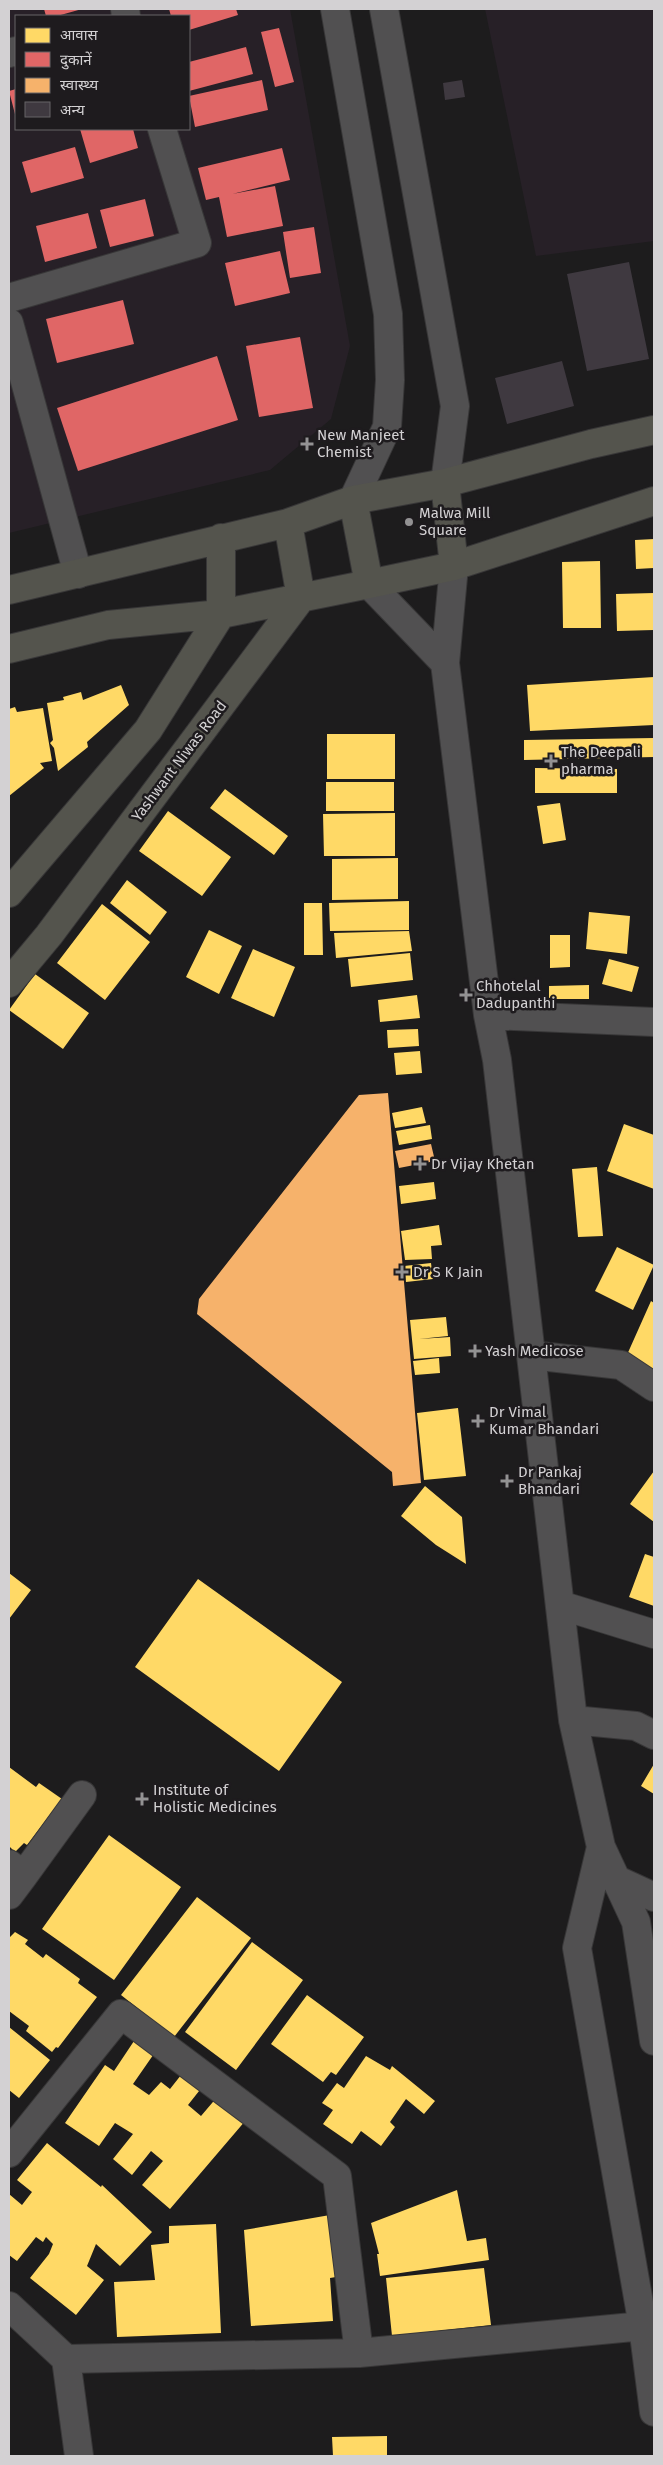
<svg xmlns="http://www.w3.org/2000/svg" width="663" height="2465" font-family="'Fira Sans','Noto Sans Devanagari',sans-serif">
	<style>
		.built { fill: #272027; fill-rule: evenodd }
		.homes { fill: #ffd966 }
		.shops { fill: #e06666 }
		.health { fill: #f6b26b }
		.building { fill: #3f3940 }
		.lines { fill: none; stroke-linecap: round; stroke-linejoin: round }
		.minor-casing { stroke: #383738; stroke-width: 30 }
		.major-casing { stroke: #383738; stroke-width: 30 }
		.minor { stroke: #515051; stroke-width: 28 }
		.major { stroke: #54544d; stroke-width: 28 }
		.poi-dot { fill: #939293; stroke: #1e1b1e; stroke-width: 2 }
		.labels { text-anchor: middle; stroke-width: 5; stroke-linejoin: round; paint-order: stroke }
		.poi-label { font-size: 15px; fill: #d3d1d3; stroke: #1e1b1e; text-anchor: start }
		.street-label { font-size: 15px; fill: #d3d1d3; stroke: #1e1b1e }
	</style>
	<rect width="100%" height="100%" fill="#1d1c1d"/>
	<!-- built -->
	<path class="built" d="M 9,9 L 290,9 L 350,346 L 331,419 L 270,470 L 9,533 ZM 16,16 L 189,16 L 189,129 L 16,129 Z
		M 485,9 L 654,9 L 654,241 L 536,256 Z"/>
	<!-- homes -->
	<path class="homes" d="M 654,539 L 654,568 L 636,569 L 635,540 Z
		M 600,561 L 601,628 L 563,628 L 562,562 Z
		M 654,593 L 654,630 L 617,631 L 616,594 Z
		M 654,677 L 654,725 L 530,731 L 527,685 Z
		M 121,685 L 129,705 L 87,742 L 88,747 L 58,771 L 54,748 L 50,743 L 53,740 L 47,703 L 64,700 L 63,697 L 81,692 L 83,700 Z
		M 15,707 L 17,712 L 43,708 L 52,761 L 40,763 L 44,768 L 9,796 L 9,709 Z
		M 327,734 L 395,734 L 395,779 L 327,779 Z
		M 654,738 L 654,757 L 524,760 L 524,740 Z
		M 535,768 L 617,769 L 617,793 L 535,793 Z
		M 326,782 L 394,782 L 394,811 L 326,811 Z
		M 225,789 L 288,836 L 274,855 L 210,808 Z
		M 560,803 L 566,840 L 543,844 L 537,806 Z
		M 168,811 L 231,857 L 202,896 L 139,851 Z
		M 395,813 L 395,856 L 324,856 L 323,814 Z
		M 398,858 L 398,899 L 332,900 L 332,859 Z
		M 127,880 L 167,912 L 150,935 L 110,903 Z
		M 409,901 L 409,930 L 330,931 L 329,903 Z
		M 304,903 L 322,903 L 323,955 L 304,955 Z
		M 102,904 L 150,942 L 105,1000 L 57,963 Z
		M 589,912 L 630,916 L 627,954 L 586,949 Z
		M 209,930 L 242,946 L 219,994 L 186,977 Z
		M 409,931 L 412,951 L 336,958 L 334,933 Z
		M 550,935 L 570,935 L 570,967 L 550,968 Z
		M 253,949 L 295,967 L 274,1017 L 231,998 Z
		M 410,953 L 413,980 L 351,987 L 348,959 Z
		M 609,959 L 639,967 L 632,992 L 602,984 Z
		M 35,974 L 89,1013 L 63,1049 L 9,1010 Z
		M 589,985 L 589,999 L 549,999 L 549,986 Z
		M 417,995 L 420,1018 L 380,1022 L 378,1000 Z
		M 418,1029 L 419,1046 L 388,1048 L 387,1030 Z
		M 420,1051 L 422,1073 L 396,1075 L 394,1053 Z
		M 422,1107 L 426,1123 L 395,1128 L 392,1113 Z
		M 624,1124 L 654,1135 L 654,1189 L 607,1171 Z
		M 430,1125 L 432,1139 L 399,1145 L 396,1131 Z
		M 597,1167 L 603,1236 L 578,1237 L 572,1169 Z
		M 434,1182 L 436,1199 L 401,1204 L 399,1186 Z
		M 439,1225 L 442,1245 L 431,1246 L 432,1259 L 405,1260 L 401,1231 Z
		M 617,1247 L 654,1265 L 633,1310 L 595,1291 Z
		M 431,1263 L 433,1279 L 406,1282 L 404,1266 Z
		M 651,1301 L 654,1303 L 654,1380 L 622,1366 Z
		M 446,1317 L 448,1336 L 419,1339 L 450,1337 L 451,1356 L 414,1359 L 410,1320 Z
		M 439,1358 L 440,1373 L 415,1375 L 413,1361 Z
		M 458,1408 L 466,1476 L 424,1480 L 417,1413 Z
		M 654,1471 L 654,1522 L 630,1504 Z
		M 425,1486 L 462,1517 L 466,1564 L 436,1545 L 401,1516 Z
		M 645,1554 L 654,1557 L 654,1606 L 629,1597 Z
		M 9,1573 L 31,1590 L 9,1619 Z
		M 198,1579 L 342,1682 L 279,1771 L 135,1667 Z
		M 654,1764 L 654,1794 L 641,1786 Z
		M 9,1767 L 36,1787 L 39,1783 L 62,1799 L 27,1845 L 24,1843 L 15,1852 L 9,1846 Z
		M 109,1835 L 181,1887 L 114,1980 L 42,1929 Z
		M 197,1897 L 251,1938 L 174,2037 L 121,1995 Z
		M 15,1932 L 28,1940 L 25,1944 L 43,1958 L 46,1954 L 80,1979 L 78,1983 L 97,1997 L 58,2048 L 56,2047 L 52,2052 L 26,2031 L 29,2026 L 9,2011 L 9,1938 Z
		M 252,1942 L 303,1980 L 236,2070 L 185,2032 Z
		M 307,1995 L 364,2037 L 336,2075 L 331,2072 L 323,2082 L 271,2044 Z
		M 9,2027 L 50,2060 L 19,2098 L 9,2090 Z
		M 138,2035 L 158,2048 L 133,2084 L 149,2095 L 161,2082 L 170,2089 L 185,2070 L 203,2086 L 188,2105 L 201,2116 L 218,2096 L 246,2120 L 170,2209 L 142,2185 L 163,2161 L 151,2151 L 132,2175 L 113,2159 L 133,2134 L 115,2123 L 99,2146 L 65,2123 L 105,2065 L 114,2071 Z
		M 366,2056 L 390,2070 L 392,2066 L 435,2101 L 424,2114 L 406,2099 L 390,2122 L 395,2127 L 381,2146 L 361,2131 L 352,2144 L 323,2124 L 333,2110 L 322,2103 L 337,2083 L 344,2088 Z
		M 47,2143 L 101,2187 L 102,2185 L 152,2232 L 120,2266 L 96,2244 L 87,2266 L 104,2280 L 76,2315 L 30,2278 L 49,2254 L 53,2244 L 46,2237 L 43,2242 L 36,2237 L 17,2261 L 9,2255 L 9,2194 L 22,2205 L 32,2192 L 17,2180 Z
		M 457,2190 L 467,2241 L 486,2238 L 489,2260 L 380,2276 L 377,2254 L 379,2254 L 371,2223 Z
		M 330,2215 L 342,2276 L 330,2278 L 333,2321 L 251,2326 L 244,2230 Z
		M 216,2224 L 221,2333 L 117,2337 L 114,2282 L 155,2280 L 151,2245 L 169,2243 L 169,2226 Z
		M 484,2268 L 491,2325 L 392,2336 L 386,2278 Z
		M 387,2436 L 387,2456 L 333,2456 L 332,2437 Z"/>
	<!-- shops -->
	<path class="shops" d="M 44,9 L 82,9 L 57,16 L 46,16 Z
		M 169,9 L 236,9 L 238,15 L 189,30 L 189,16 L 171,16 Z
		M 279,28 L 294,82 L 275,87 L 261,32 Z
		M 246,47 L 253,74 L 189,91 L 189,62 Z
		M 262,80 L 268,110 L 195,127 L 189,96 Z
		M 16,89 L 16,118 L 9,91 Z
		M 80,129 L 133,129 L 138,148 L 90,163 Z
		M 75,147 L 84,178 L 31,193 L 22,162 Z
		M 282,148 L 290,180 L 232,194 L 275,186 L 283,226 L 227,237 L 219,197 L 206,200 L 198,168 Z
		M 145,199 L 154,236 L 110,247 L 100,210 Z
		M 88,213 L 97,248 L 45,262 L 36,226 Z
		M 314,227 L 321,273 L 290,278 L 283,232 Z
		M 280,251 L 290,293 L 235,306 L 225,263 Z
		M 123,300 L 134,344 L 57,363 L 46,319 Z
		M 300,337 L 313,408 L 259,417 L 246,346 Z
		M 217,356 L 238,420 L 78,471 L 57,408 Z"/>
	<!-- health -->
	<path class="health" d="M 388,1093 L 421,1483 L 393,1486 L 392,1472 L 197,1314 L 199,1299 L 206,1290 L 359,1095 Z
		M 431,1144 L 435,1161 L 399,1168 L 395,1151 Z"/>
	<!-- building -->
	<path class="building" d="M 462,80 L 465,97 L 445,100 L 443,83 Z
		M 629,262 L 649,359 L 587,371 L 567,274 Z
		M 562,361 L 574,406 L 507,424 L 495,378 Z"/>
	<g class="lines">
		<defs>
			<path id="minor" d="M 125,9 L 126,16
				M 335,9 L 388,314 L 390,380 L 387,427 L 353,500
				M 384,9 L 455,406 L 445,483
				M 9,53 L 16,51
				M 9,298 L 197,243 L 162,129
				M 9,323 L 78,574
				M 454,566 L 445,663 L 488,1015 L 497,1060 L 573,1720 L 601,1847 L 636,1922 L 654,2041
				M 369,584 L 445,663
				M 488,1015 L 654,1022
				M 531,1355 L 621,1365 L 654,1387
				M 560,1605 L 654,1634
				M 573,1720 L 636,1726 L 654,1735
				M 601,1847 L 577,1948 L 643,2326 L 654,2412
				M 9,1864 L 24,1875 L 9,1895
				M 24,1875 L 82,1795
				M 617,1880 L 654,1897
				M 9,2153 L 121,2014 L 337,2176 L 359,2353
				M 9,2306 L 66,2359 L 359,2353 L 643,2326
				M 66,2359 L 79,2456"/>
			<path id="major" d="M 445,483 L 591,444 L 654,430
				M 454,566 L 654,501
				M 9,590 L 288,523 L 353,500 L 445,483 L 454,566 L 369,584 L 353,500
				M 9,649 L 108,625 L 221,614 L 369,584
				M 9,893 L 148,730 L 221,614 L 221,538
				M 9,983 L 49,935 L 301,598 L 288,523"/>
		</defs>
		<!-- minor casing -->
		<use href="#minor" class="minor-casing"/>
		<!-- major casing -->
		<use href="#major" class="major-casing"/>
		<!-- minor -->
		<use href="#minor" class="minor"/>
		<!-- major -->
		<use href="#major" class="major"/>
	</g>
	<!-- markers -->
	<g class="poi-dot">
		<path d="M304.5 436.5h5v5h5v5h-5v5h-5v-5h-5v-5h5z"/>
		<circle cx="409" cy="522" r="5"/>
		<path d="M548.5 753.5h5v5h5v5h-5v5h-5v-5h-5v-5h5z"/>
		<path d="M463.5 987.5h5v5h5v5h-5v5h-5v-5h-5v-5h5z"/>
		<path d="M417.5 1156.5h5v5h5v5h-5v5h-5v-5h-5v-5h5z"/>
		<path d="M399.5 1264.5h5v5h5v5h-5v5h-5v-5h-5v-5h5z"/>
		<path d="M472.5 1343.5h5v5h5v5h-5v5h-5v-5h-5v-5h5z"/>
		<path d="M475.5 1413.5h5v5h5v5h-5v5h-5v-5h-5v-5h5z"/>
		<path d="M504.5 1473.5h5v5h5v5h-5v5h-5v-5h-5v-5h5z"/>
		<path d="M139.5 1791.5h5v5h5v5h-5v5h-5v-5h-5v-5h5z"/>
	</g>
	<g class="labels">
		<!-- poi labels -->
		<g class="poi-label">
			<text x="317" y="440">New Manjeet<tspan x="317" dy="17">Chemist</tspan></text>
			<text x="419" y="518">Malwa Mill<tspan x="419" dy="17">Square</tspan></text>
			<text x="561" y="757">The Deepali<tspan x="561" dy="17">pharma</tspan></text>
			<text x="476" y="991">Chhotelal<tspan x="476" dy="17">Dadupanthi</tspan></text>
			<text x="431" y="1169">Dr Vijay Khetan</text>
			<text x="413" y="1277">Dr S K Jain</text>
			<text x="485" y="1356">Yash Medicose</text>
			<text x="489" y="1417">Dr Vimal<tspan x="489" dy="17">Kumar Bhandari</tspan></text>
			<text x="518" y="1477">Dr Pankaj<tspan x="518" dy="17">Bhandari</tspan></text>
			<text x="153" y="1795">Institute of<tspan x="153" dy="17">Holistic Medicines</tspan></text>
		</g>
		<!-- street labels -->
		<g class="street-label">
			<text transform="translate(179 761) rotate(-53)" y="5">Yashwant Niwas Road</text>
		</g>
	</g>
	<!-- border -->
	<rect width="663" height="2465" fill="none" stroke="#d3d1d3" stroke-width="20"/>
	<!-- legend -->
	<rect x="15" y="15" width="175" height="115" fill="#1e1b1e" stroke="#666466"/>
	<rect x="25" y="28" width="25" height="15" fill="#ffd966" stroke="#666466"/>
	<text x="60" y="40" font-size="15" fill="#d3d1d3">आवास</text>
	<rect x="25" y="52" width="25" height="15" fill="#e06666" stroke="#666466"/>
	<text x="60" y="65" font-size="15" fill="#d3d1d3">दुकानें</text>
	<rect x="25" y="78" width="25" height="15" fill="#f6b26b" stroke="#666466"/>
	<text x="60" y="90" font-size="15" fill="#d3d1d3">स्वास्थ्य</text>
	<rect x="25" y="102" width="25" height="15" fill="#3f3940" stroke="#666466"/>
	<text x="60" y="115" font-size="15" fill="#d3d1d3">अन्य</text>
</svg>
